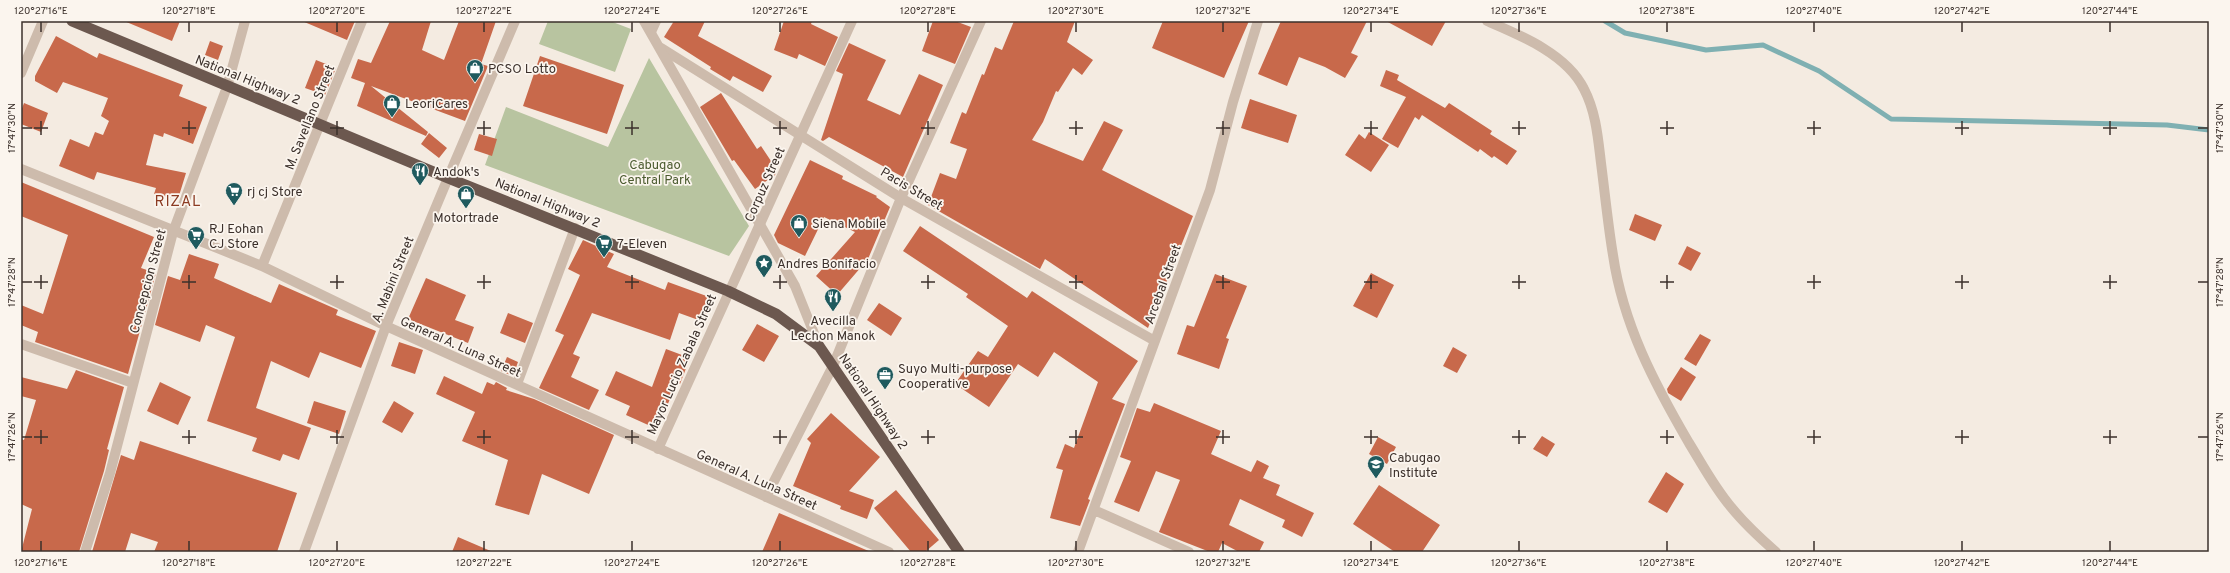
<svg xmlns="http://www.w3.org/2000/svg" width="2230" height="573" font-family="Overpass,sans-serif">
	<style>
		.green { fill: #b8c4a0 }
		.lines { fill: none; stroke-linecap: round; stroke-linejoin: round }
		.stream { stroke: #7fb0b2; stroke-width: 5 }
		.building { fill: #c8694b }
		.minor { stroke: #cdbbac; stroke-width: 10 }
		.tertiary { stroke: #cdbbac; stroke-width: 10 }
		.trunk { stroke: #6c584f; stroke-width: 11 }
		.ticks { fill: none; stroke: #3b302b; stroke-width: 1.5 }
		.labels { text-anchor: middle; stroke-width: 3.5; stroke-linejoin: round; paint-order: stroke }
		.poi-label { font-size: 13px; fill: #3b302b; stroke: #fbf5ee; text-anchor: start }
		.street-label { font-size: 13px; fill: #3b302b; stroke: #fbf5ee }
		.park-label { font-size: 13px; fill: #4a5a2e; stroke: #fbf5ee }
		.quarter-label { font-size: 15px; letter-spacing: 1px; fill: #8c3b22; stroke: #fbf5ee }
		.neatline { fill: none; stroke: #3b302b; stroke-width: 1.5 }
		.ticks-label { font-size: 10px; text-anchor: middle; fill: #3b302b }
	</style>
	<rect width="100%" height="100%" fill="#f4ebe1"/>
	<!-- green -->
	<path class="green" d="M 548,21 L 610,21 L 631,29 L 615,72 L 539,44 Z
		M 649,58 L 749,226 L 729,256 L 485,165 L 506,107 L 608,147 Z"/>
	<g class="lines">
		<!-- stream -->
		<path class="stream" d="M 1605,21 L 1625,33 L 1706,50 L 1763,45 L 1819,71 L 1891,119 L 2167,125 L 2209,130"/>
	</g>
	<!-- building -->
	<path class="building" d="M 124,21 L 180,21 L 172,41 Z
		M 302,21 L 355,21 L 347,40 Z
		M 390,21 L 431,21 L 422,50 L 444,60 L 459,21 L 496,21 L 481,64 L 488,66 L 465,121 L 371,86 L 428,132 L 426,136 L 357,106 L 365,83 L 351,78 L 358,59 L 371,63 Z
		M 674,21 L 705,21 L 698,36 L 772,76 L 763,92 L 733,76 L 730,81 L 710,69 L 711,67 L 664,37 Z
		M 784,21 L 812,21 L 811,24 L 838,37 L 825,66 L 799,54 L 797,59 L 774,50 Z
		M 933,21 L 955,21 L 971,27 L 955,64 L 922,51 Z
		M 1014,21 L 1075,21 L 1067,42 L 1093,60 L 1082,75 L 1073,68 L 1058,92 L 1056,91 L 1043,122 L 1032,140 L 1083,161 L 1104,121 L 1123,130 L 1102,170 L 1193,216 L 1148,328 L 1045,259 L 1040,269 L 928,205 L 940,173 L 956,179 L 967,149 L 950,143 L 962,112 L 966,114 L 982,74 L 984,75 L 995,47 L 1002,50 Z
		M 1163,21 L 1249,21 L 1224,78 L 1152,48 Z
		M 1281,21 L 1367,21 L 1351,53 L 1358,56 L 1345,78 L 1325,67 L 1299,57 L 1287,86 L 1258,74 Z
		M 1386,21 L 1446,21 L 1432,46 Z
		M 56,36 L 97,58 L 99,53 L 183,85 L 179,96 L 207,107 L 193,144 L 164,133 L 163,137 L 154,134 L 146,165 L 186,173 L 178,199 L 154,194 L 156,188 L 97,172 L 94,180 L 59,166 L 70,139 L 89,147 L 95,132 L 103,135 L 109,121 L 101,116 L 108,98 L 63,82 L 57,93 L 35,81 L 35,76 Z
		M 210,41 L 223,46 L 218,60 L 205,55 Z
		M 849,43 L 886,60 L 867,100 L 900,115 L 919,74 L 943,85 L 903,177 L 829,137 L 823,141 L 821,140 L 843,74 L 836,71 Z
		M 540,56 L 624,85 L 607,134 L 523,106 Z
		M 316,60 L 336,68 L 325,95 L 305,88 Z
		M 1386,70 L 1399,75 L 1397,80 L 1445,108 L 1449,103 L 1492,131 L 1490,134 L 1517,151 L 1507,165 L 1494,156 L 1492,158 L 1480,149 L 1478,152 L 1422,115 L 1419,120 L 1415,117 L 1398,148 L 1382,139 L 1406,97 L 1380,86 Z
		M 721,93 L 757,149 L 761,146 L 777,170 L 775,175 L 755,189 L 734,160 L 732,161 L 700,107 Z
		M 1250,99 L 1297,115 L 1288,143 L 1241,128 Z
		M 24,103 L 48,113 L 41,132 L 21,124 L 21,111 Z
		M 1369,132 L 1389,145 L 1371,172 L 1345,155 L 1359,134 L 1365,139 Z
		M 429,133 L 447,148 L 439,158 L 421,144 Z
		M 479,134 L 497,139 L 492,156 L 474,150 Z
		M 810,160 L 843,176 L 842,179 L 877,196 L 876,197 L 890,207 L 868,259 L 837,295 L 816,276 L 855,232 L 824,217 L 805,256 L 778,243 L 774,235 Z
		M 21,182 L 154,237 L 141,268 L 156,273 L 128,374 L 35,342 L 38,332 L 21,325 L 21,305 L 43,314 L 68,235 L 21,216 Z
		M 1635,214 L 1662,225 L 1655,241 L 1629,230 Z
		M 920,226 L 1027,298 L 1032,291 L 1138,361 L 1112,399 L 1125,404 L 1088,499 L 1090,500 L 1080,526 L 1050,518 L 1063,470 L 1056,468 L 1065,444 L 1074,448 L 1098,382 L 1054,352 L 1038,377 L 1018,364 L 989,407 L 955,384 L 978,351 L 988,357 L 1008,326 L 966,297 L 968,294 L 903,251 Z
		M 583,240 L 614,254 L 607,267 L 665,290 L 668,282 L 712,298 L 704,322 L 679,313 L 670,340 L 592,313 L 573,354 L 580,357 L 571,377 L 599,390 L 589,410 L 539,388 L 564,335 L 555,331 L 580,275 L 568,269 Z
		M 1687,246 L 1701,253 L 1691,271 L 1678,264 Z
		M 189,254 L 219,264 L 214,278 L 271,303 L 279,284 L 338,310 L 336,315 L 376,331 L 361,368 L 320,352 L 309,378 L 271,361 L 256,408 L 311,428 L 299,460 L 283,454 L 280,461 L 252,451 L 257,438 L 207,421 L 235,337 L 206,325 L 200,342 L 155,325 L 168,276 L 180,280 Z
		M 1371,273 L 1394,285 L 1377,318 L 1353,306 Z
		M 1215,274 L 1247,286 L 1226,338 L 1229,339 L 1219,369 L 1177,354 L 1187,325 L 1194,327 Z
		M 426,278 L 466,295 L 455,320 L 474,327 L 468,343 L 408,319 Z
		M 879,303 L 902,318 L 891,336 L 867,320 Z
		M 508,313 L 533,323 L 525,343 L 500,333 Z
		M 757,324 L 779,336 L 764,362 L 742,350 Z
		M 1700,334 L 1711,340 L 1696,366 L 1684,359 Z
		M 399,342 L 423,350 L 415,374 L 391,366 Z
		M 1453,347 L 1467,355 L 1457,373 L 1443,366 Z
		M 666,349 L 690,358 L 680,384 L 677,383 L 657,429 L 626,415 L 630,406 L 605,395 L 616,371 L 652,387 Z
		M 507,357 L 518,362 L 513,376 L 501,371 Z
		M 1681,367 L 1696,377 L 1681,401 L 1668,393 L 1667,389 Z
		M 76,370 L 124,387 L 107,449 L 109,450 L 104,471 L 79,552 L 21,552 L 32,509 L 21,504 L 21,439 L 24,440 L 36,400 L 21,396 L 21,377 L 67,389 Z
		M 444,376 L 482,394 L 487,382 L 494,385 L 496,382 L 507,388 L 506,390 L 534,399 L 614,435 L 589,494 L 542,474 L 529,515 L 495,505 L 508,460 L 462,441 L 475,412 L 436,394 Z
		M 160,382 L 191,397 L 178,425 L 147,411 Z
		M 314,401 L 346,411 L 339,434 L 307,423 Z
		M 394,401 L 414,413 L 402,433 L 382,422 Z
		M 1154,403 L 1221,431 L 1211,454 L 1251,472 L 1257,460 L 1269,466 L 1263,478 L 1280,485 L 1276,495 L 1314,513 L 1302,537 L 1282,527 L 1285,520 L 1240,499 L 1229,525 L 1264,542 L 1259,552 L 1239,552 L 1222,543 L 1218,552 L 1210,552 L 1159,532 L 1180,480 L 1156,471 L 1139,512 L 1114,502 L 1131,461 L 1120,457 L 1137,408 L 1150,412 Z
		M 831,413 L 880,457 L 849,491 L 874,500 L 867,519 L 840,509 L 841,506 L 793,486 L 811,443 L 807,439 Z
		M 1542,436 L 1555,444 L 1547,457 L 1533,449 Z
		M 1378,437 L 1396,447 L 1387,464 L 1369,454 Z
		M 140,441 L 297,493 L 277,552 L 154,552 L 158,542 L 131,533 L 125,552 L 92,552 L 121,455 L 134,460 Z
		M 1666,472 L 1684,484 L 1667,513 L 1648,502 Z
		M 1379,485 L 1440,525 L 1422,552 L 1395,552 L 1353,524 Z
		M 896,490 L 939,540 L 925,552 L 911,552 L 874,508 Z
		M 779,513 L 871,552 L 762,552 Z
		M 458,537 L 493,552 L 452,552 Z"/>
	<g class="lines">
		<!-- minor -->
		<path class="minor" d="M 1487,21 C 1520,35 1567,54 1584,89 C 1596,112 1598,138 1601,163 C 1605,194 1608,225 1613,255 C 1623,324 1654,383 1689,443 C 1702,464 1714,487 1731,507 C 1744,523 1760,538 1776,552
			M 651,32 L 656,21
			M 661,48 L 901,198 L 1155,341
			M 21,73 L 43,21
			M 21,169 L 262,266 L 386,326 L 889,552
			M 262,266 L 362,21
			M 21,344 L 133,383
			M 517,384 L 575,228
			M 658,449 L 852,21
			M 766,497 L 833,366 L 901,198 L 981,21
			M 1094,510 L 1189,552
			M 85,552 L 110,473 L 173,232 L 227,87 L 245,21
			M 304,552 L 386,326 L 448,178
			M 1078,552 L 1210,190 L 1233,102 L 1258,21"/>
		<!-- tertiary -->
		<path class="tertiary" d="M 644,21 L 795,286 L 819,346
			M 448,178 L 515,21"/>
		<!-- trunk -->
		<path class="trunk" d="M 72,21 L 448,178 L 728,291 L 776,314 L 819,346 L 959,552"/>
	</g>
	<!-- ticks -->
	<path class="ticks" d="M 41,22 L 41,32M 189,22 L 189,32M 337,22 L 337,32M 484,22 L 484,32M 632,22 L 632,32M 780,22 L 780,32M 928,22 L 928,32M 1076,22 L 1076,32M 1223,22 L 1223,32M 1371,22 L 1371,32M 1519,22 L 1519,32M 1667,22 L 1667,32M 1814,22 L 1814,32M 1962,22 L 1962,32M 2110,22 L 2110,32M 41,121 L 41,135M 189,121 L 189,135M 337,121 L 337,135M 484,121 L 484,135M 632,121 L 632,135M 780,121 L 780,135M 928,121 L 928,135M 1076,121 L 1076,135M 1223,121 L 1223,135M 1371,121 L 1371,135M 1519,121 L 1519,135M 1667,121 L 1667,135M 1814,121 L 1814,135M 1962,121 L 1962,135M 2110,121 L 2110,135M 22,128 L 32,128M 34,128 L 48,128M 182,128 L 196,128M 330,128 L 344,128M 477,128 L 491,128M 625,128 L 639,128M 773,128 L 787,128M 921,128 L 935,128M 1069,128 L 1083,128M 1216,128 L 1230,128M 1364,128 L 1378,128M 1512,128 L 1526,128M 1660,128 L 1674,128M 1807,128 L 1821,128M 1955,128 L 1969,128M 2103,128 L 2117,128M 2198,128 L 2208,128M 41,275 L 41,289M 189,275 L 189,289M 337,275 L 337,289M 484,275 L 484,289M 632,275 L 632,289M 780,275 L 780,289M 928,275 L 928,289M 1076,275 L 1076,289M 1223,275 L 1223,289M 1371,275 L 1371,289M 1519,275 L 1519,289M 1667,275 L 1667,289M 1814,275 L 1814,289M 1962,275 L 1962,289M 2110,275 L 2110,289M 22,282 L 32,282M 34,282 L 48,282M 182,282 L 196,282M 330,282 L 344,282M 477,282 L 491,282M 625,282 L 639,282M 773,282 L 787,282M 921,282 L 935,282M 1069,282 L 1083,282M 1216,282 L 1230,282M 1364,282 L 1378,282M 1512,282 L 1526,282M 1660,282 L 1674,282M 1807,282 L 1821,282M 1955,282 L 1969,282M 2103,282 L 2117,282M 2198,282 L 2208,282M 41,430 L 41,444M 189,430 L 189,444M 337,430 L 337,444M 484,430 L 484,444M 632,430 L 632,444M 780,430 L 780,444M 928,430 L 928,444M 1076,430 L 1076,444M 1223,430 L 1223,444M 1371,430 L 1371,444M 1519,430 L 1519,444M 1667,430 L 1667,444M 1814,430 L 1814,444M 1962,430 L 1962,444M 2110,430 L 2110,444M 22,437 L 32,437M 34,437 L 48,437M 182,437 L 196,437M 330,437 L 344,437M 477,437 L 491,437M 625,437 L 639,437M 773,437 L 787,437M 921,437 L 935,437M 1069,437 L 1083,437M 1216,437 L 1230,437M 1364,437 L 1378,437M 1512,437 L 1526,437M 1660,437 L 1674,437M 1807,437 L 1821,437M 1955,437 L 1969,437M 2103,437 L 2117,437M 2198,437 L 2208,437M 41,541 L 41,551M 189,541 L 189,551M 337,541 L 337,551M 484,541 L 484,551M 632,541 L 632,551M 780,541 L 780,551M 928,541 L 928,551M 1076,541 L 1076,551M 1223,541 L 1223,551M 1371,541 L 1371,551M 1519,541 L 1519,551M 1667,541 L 1667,551M 1814,541 L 1814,551M 1962,541 L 1962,551M 2110,541 L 2110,551"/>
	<!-- icons -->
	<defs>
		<symbol id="shop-pin" viewBox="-11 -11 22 30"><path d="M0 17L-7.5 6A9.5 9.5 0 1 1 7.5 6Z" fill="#1f5a5e" stroke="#fbf5ee"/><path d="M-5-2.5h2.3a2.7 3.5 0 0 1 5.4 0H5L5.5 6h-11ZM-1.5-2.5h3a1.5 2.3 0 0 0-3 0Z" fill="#fff"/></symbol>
		<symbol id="restaurant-pin" viewBox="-11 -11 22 30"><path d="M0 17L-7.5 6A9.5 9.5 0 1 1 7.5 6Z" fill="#1f5a5e" stroke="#fbf5ee"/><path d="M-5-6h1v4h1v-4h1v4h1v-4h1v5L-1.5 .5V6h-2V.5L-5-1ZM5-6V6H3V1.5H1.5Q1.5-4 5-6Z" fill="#fff"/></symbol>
		<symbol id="supermarket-pin" viewBox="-11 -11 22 30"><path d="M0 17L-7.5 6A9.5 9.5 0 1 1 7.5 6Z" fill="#1f5a5e" stroke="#fbf5ee"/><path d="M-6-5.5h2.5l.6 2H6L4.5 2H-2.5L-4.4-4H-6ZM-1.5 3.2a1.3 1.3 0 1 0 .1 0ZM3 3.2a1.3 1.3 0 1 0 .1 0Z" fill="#fff"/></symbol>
		<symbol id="sight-pin" viewBox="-11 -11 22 30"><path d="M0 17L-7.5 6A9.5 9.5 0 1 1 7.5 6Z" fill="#1f5a5e" stroke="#fbf5ee"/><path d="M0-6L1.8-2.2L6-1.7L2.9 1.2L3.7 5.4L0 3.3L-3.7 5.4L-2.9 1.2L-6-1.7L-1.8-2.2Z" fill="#fff"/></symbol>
		<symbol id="office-pin" viewBox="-11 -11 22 30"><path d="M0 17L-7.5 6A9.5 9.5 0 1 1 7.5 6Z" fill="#1f5a5e" stroke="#fbf5ee"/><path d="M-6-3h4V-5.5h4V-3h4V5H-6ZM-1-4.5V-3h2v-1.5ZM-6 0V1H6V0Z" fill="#fff"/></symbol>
		<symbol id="school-pin" viewBox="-11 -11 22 30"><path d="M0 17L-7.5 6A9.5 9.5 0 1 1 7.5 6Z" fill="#1f5a5e" stroke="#fbf5ee"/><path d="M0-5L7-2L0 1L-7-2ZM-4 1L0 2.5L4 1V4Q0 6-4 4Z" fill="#fff"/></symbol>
	</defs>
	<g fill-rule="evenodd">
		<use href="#shop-pin" x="465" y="58" width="20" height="27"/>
		<use href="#shop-pin" x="382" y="93" width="20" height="27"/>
		<use href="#restaurant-pin" x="410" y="161" width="20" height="27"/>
		<use href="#supermarket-pin" x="224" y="181" width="20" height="27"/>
		<use href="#shop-pin" x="456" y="184" width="20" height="27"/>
		<use href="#shop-pin" x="789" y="213" width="20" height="27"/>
		<use href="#supermarket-pin" x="186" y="225" width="20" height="27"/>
		<use href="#supermarket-pin" x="594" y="233" width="20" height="27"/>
		<use href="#sight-pin" x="754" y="253" width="20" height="27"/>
		<use href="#restaurant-pin" x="823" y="287" width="20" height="27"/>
		<use href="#office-pin" x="875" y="365" width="20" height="27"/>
		<use href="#school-pin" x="1366" y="454" width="20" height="27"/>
	</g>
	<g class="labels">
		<!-- poi labels -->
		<g class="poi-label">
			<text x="488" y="73">PCSO Lotto</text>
			<text x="405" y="108">LeoriCares</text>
			<text x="433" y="176">Andok's</text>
			<text x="247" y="196">rj cj Store</text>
			<text x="466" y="222" text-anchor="middle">Motortrade</text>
			<text x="812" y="228">Siena Mobile</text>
			<text x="209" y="233">RJ Eohan<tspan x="209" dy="15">CJ Store</tspan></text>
			<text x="617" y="248">7-Eleven</text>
			<text x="777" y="268">Andres Bonifacio</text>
			<text x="833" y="325" text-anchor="middle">Avecilla<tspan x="833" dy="15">Lechon Manok</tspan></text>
			<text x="898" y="373">Suyo Multi-purpose<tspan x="898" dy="15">Cooperative</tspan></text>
			<text x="1389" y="462">Cabugao<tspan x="1389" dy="15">Institute</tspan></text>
		</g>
		<!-- street labels -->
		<g class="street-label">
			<text transform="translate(248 79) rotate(22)" y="5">National Highway 2</text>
			<text transform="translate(309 117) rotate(-68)" y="5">M. Savellano Street</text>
			<text transform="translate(764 184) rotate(-66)" y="5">Corpuz Street</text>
			<text transform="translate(912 188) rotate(31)" y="5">Pacis Street</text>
			<text transform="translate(548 202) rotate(22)" y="5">National Highway 2</text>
			<text transform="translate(392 279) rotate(-68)" y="5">A. Mabini Street</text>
			<text transform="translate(147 281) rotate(-75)" y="5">Concepcion Street</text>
			<text transform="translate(1162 284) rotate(-70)" y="5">Arcebal Street</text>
			<text transform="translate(461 346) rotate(24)" y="5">General A. Luna Street</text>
			<text transform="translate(681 364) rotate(-66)" y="5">Mayor Lucio Zabala Street</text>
			<text transform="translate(874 401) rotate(56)" y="5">National Highway 2</text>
			<text transform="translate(757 479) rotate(24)" y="5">General A. Luna Street</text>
		</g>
		<!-- park labels -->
		<g class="park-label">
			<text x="655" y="169">Cabugao<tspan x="655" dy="15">Central Park</tspan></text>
		</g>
		<!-- quarter labels -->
		<g class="quarter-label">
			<text x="178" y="206">RIZAL</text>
		</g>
	</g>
	<!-- border -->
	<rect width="2230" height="573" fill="none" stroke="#fbf5ee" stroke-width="44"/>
	<rect x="22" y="22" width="2186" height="529" class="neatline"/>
	<g class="ticks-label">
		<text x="41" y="14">120°27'16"E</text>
		<text x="189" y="14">120°27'18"E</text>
		<text x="337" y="14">120°27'20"E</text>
		<text x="484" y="14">120°27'22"E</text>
		<text x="632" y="14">120°27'24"E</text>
		<text x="780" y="14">120°27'26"E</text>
		<text x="928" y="14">120°27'28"E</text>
		<text x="1076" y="14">120°27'30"E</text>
		<text x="1223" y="14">120°27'32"E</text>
		<text x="1371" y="14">120°27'34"E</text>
		<text x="1519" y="14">120°27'36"E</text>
		<text x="1667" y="14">120°27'38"E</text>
		<text x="1814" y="14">120°27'40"E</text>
		<text x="1962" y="14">120°27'42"E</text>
		<text x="2110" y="14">120°27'44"E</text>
		<text transform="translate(11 128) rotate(-90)" y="4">17°47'30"N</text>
		<text transform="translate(2219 128) rotate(-90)" y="4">17°47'30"N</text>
		<text transform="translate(11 282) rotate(-90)" y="4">17°47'28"N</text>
		<text transform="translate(2219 282) rotate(-90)" y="4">17°47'28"N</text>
		<text transform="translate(11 437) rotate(-90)" y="4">17°47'26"N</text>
		<text transform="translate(2219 437) rotate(-90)" y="4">17°47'26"N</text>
		<text x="41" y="566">120°27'16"E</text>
		<text x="189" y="566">120°27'18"E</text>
		<text x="337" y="566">120°27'20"E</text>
		<text x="484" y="566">120°27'22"E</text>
		<text x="632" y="566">120°27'24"E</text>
		<text x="780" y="566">120°27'26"E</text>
		<text x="928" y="566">120°27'28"E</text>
		<text x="1076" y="566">120°27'30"E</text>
		<text x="1223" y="566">120°27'32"E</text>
		<text x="1371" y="566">120°27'34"E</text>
		<text x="1519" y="566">120°27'36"E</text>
		<text x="1667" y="566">120°27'38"E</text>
		<text x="1814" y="566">120°27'40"E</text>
		<text x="1962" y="566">120°27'42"E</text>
		<text x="2110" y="566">120°27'44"E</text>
	</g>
</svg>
